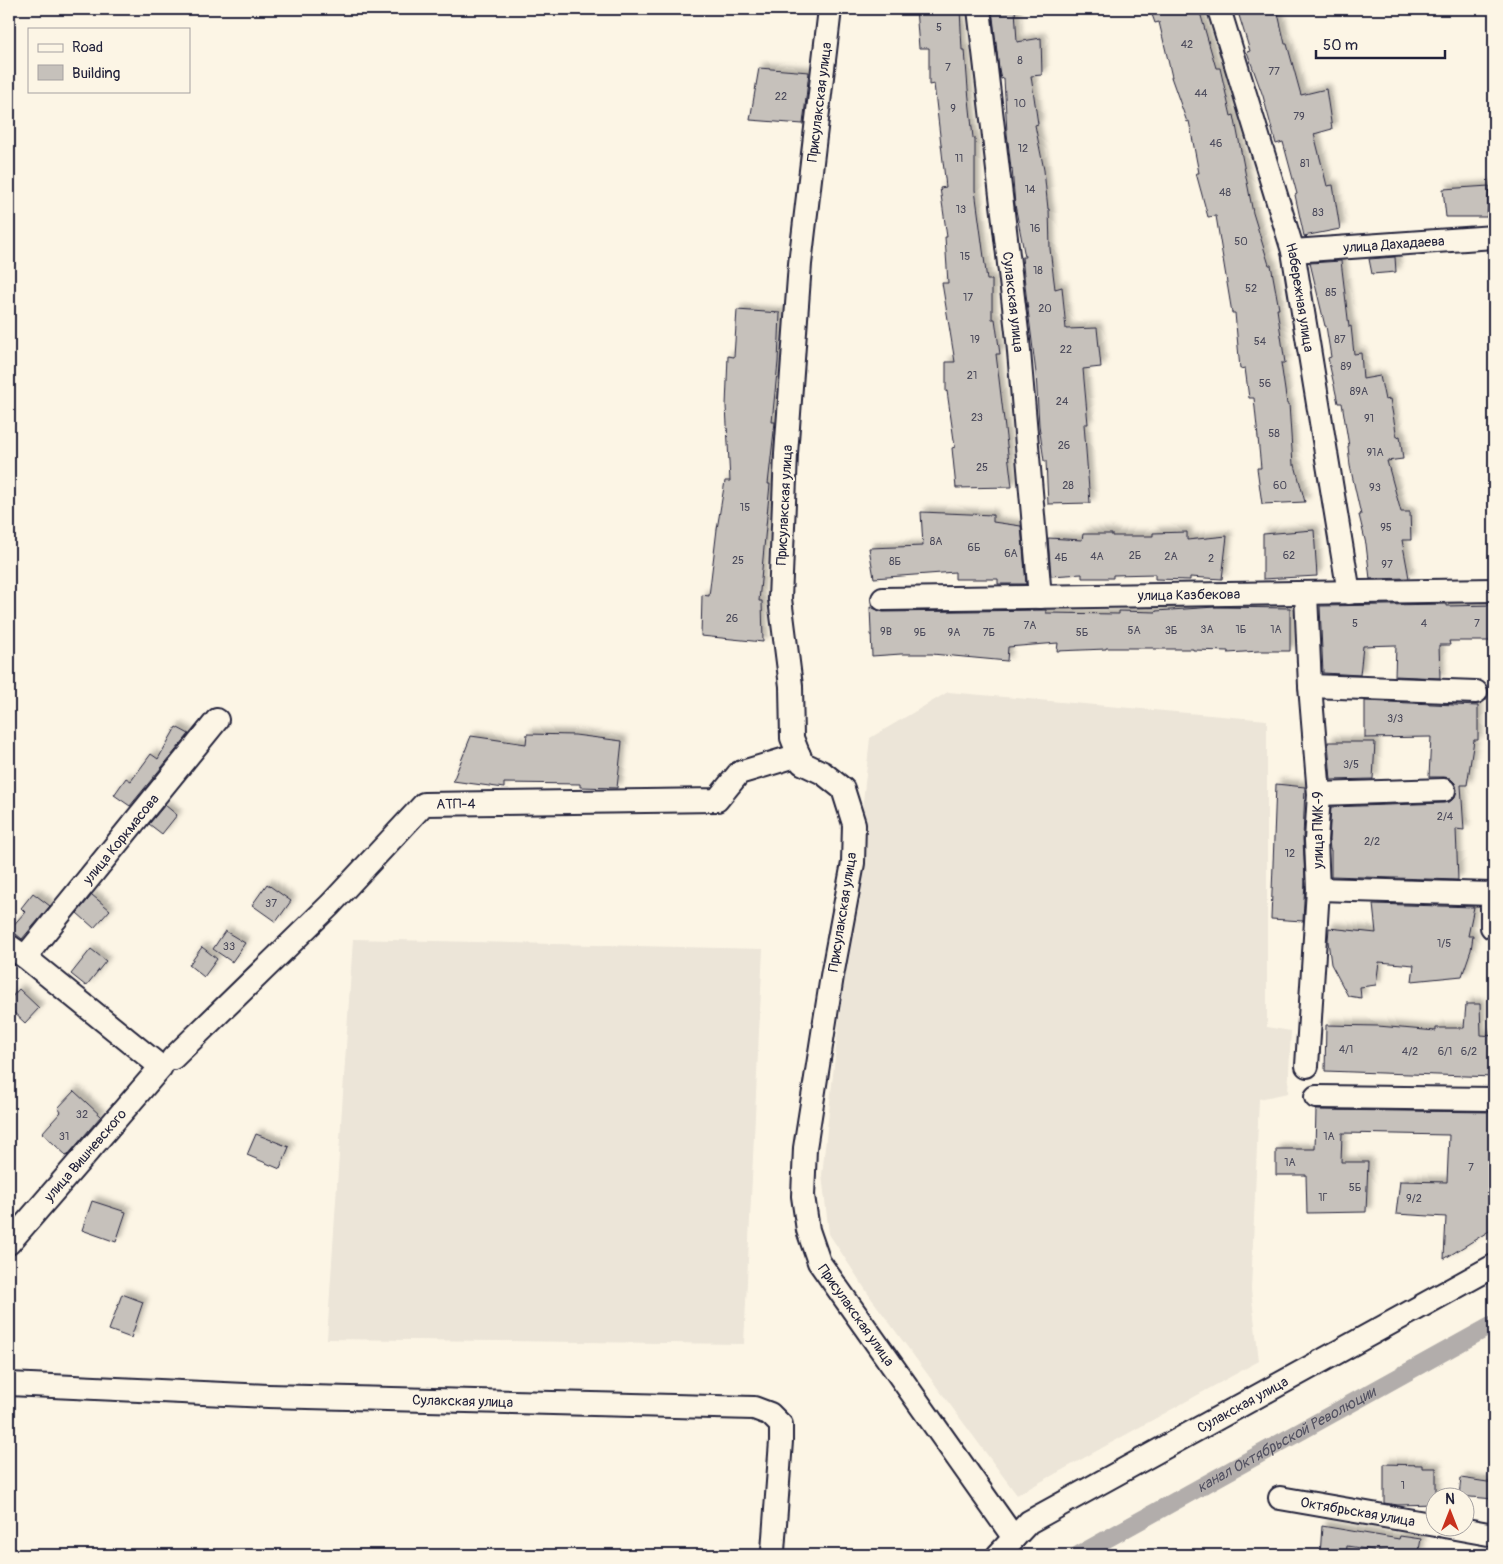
<svg xmlns="http://www.w3.org/2000/svg" width="1503" height="1564" font-family="Pangolin,sans-serif">
	<style>
		.built { fill: #ece5d8 }
		.lines { fill: none; stroke-linecap: round; stroke-linejoin: round }
		.canal { stroke: #b2adab; stroke-width: 18 }
		.building { fill: #c6c1bb; stroke: #22223b; filter: url(#shadow) }
		.minor-casing { stroke: #22223b; stroke-width: 26 }
		.minor { stroke: #fcf5e5; stroke-width: 22 }
		.labels { text-anchor: middle; stroke-width: 4; stroke-linejoin: round; paint-order: stroke }
		.number-label { font-size: 11px; fill: #4b4a5b }
		.street-label { font-size: 14px; fill: #22223b; stroke: #fcf5e5 }
		.water-label { font-size: 15px; font-style: italic; fill: #545362; stroke: #fcf5e5 }
	</style>
	<defs>
		<filter id="shadow"><feDropShadow dx="4.5" dy="-4.5" stdDeviation="2.5" flood-color="#0004"/></filter>
	</defs>
	<rect width="100%" height="100%" fill="#fcf5e5"/>
	<filter id="ink" filterUnits="userSpaceOnUse"><feTurbulence type="fractalNoise" baseFrequency=".02" numOctaves="2"/><feDisplacementMap in="SourceGraphic" scale="10" xChannelSelector="R" yChannelSelector="G"/><feConvolveMatrix kernelMatrix="1 2 1 2 8 2 1 2 1" color-interpolation-filters="sRGB"/></filter>
	<g filter="url(#ink)">
		<!-- built -->
		<path class="built" d="M 948,692 L 1267,720 L 1267,1027 L 1291,1031 L 1288,1093 L 1259,1099 L 1251,1290 L 1259,1361 L 1017,1495 L 871,1298 L 829,1234 L 822,1175 L 870,738 Z
			M 353,939 L 763,949 L 744,1344 L 327,1339 Z"/>
		<g class="lines">
			<!-- canal -->
			<path class="canal" id="s1" d="M 1078,1555 L 1494,1324"/>
		</g>
		<!-- building -->
		<path class="building" d="M 916,9 L 960,9 L 962,50 L 965,50 L 968,89 L 973,138 L 975,138 L 975,190 L 987,280 L 992,280 L 992,319 L 995,319 L 1000,354 L 996,354 L 1012,487 L 956,488 L 952,448 L 955,447 L 947,391 L 946,392 L 946,362 L 955,362 L 942,283 L 948,283 L 945,237 L 947,237 L 940,188 L 946,187 L 934,84 L 929,85 L 929,48 L 919,48 Z
			M 992,9 L 1015,9 L 1017,42 L 1041,38 L 1042,75 L 1031,76 L 1038,124 L 1035,125 L 1044,170 L 1048,209 L 1049,209 L 1050,249 L 1055,289 L 1062,287 L 1066,329 L 1097,328 L 1101,367 L 1083,369 L 1088,424 L 1084,424 L 1090,503 L 1048,504 L 1046,461 L 1044,461 L 1039,425 L 1036,373 L 1026,294 L 1022,257 L 1025,257 L 1015,205 L 1012,168 L 1011,169 L 1007,133 L 1004,78 L 1001,79 L 999,69 Z
			M 1150,9 L 1199,9 L 1216,68 L 1220,68 L 1231,116 L 1234,115 L 1253,213 L 1269,265 L 1271,265 L 1279,309 L 1277,309 L 1285,363 L 1281,363 L 1287,404 L 1289,404 L 1293,465 L 1295,465 L 1305,502 L 1262,504 L 1257,468 L 1261,468 L 1254,398 L 1249,398 L 1245,368 L 1240,369 L 1235,313 L 1232,313 L 1216,216 L 1208,217 L 1196,173 L 1199,173 L 1189,121 L 1187,122 L 1171,77 L 1172,77 L 1159,22 L 1155,23 Z
			M 1237,9 L 1277,9 L 1285,44 L 1287,44 L 1301,95 L 1326,89 L 1332,129 L 1314,134 L 1327,186 L 1333,185 L 1340,229 L 1304,236 L 1295,195 L 1297,194 L 1283,142 L 1276,144 L 1263,96 L 1247,52 L 1250,51 Z
			M 759,68 L 809,72 L 803,124 L 750,120 Z
			M 1489,186 L 1487,217 L 1446,217 L 1443,189 Z
			M 1395,257 L 1396,272 L 1372,274 L 1369,259 Z
			M 1341,261 L 1349,327 L 1351,326 L 1354,354 L 1361,353 L 1363,379 L 1380,376 L 1385,400 L 1390,399 L 1397,437 L 1400,436 L 1403,459 L 1387,461 L 1401,512 L 1410,512 L 1411,540 L 1402,540 L 1409,578 L 1370,579 L 1366,544 L 1359,515 L 1361,515 L 1350,466 L 1348,446 L 1349,446 L 1342,403 L 1338,403 L 1328,358 L 1331,357 L 1326,326 L 1325,326 L 1310,263 Z
			M 737,310 L 780,313 L 778,362 L 772,422 L 775,422 L 768,484 L 770,484 L 759,601 L 762,601 L 763,642 L 701,636 L 702,595 L 709,596 L 717,529 L 725,481 L 730,481 L 726,406 L 728,356 L 734,357 Z
			M 921,512 L 993,515 L 993,522 L 1021,526 L 1026,584 L 998,584 L 998,579 L 955,579 L 955,572 L 874,578 L 869,548 L 923,546 Z
			M 1314,530 L 1317,576 L 1263,579 L 1263,534 Z
			M 1187,532 L 1187,540 L 1227,536 L 1222,579 L 1190,577 L 1190,580 L 1155,579 L 1155,574 L 1113,575 L 1113,578 L 1082,578 L 1082,574 L 1051,576 L 1048,538 L 1082,540 L 1083,534 L 1112,534 L 1112,536 L 1153,536 L 1153,533 Z
			M 1447,604 L 1447,606 L 1494,605 L 1494,641 L 1449,641 L 1450,645 L 1439,645 L 1440,678 L 1395,676 L 1396,645 L 1363,646 L 1360,675 L 1323,673 L 1320,606 Z
			M 870,607 L 883,612 L 1046,610 L 1046,613 L 1119,614 L 1119,611 L 1156,612 L 1156,611 L 1215,607 L 1290,608 L 1290,651 L 1259,651 L 1228,653 L 1228,651 L 1193,650 L 1193,649 L 1153,649 L 1154,648 L 1106,648 L 1106,649 L 1057,651 L 1058,643 L 1008,647 L 1007,661 L 932,654 L 901,654 L 872,656 Z
			M 1365,701 L 1478,706 L 1478,740 L 1474,740 L 1467,785 L 1461,785 L 1464,830 L 1456,829 L 1458,880 L 1331,876 L 1331,850 L 1330,850 L 1329,840 L 1331,807 L 1444,803 L 1451,801 L 1455,797 L 1457,790 L 1455,783 L 1450,778 L 1444,777 L 1429,777 L 1431,737 L 1365,738 Z
			M 176,727 L 189,734 L 130,806 L 114,795 L 126,778 L 131,781 L 151,754 L 158,759 Z
			M 527,734 L 575,735 L 622,741 L 617,788 L 580,787 L 580,784 L 504,783 L 504,788 L 453,781 L 471,736 L 526,744 Z
			M 1328,742 L 1375,742 L 1373,779 L 1331,780 Z
			M 1276,784 L 1305,787 L 1303,839 L 1305,881 L 1303,921 L 1271,919 Z
			M 165,805 L 177,815 L 162,834 L 149,824 Z
			M 267,884 L 291,901 L 276,922 L 252,905 Z
			M 33,893 L 50,906 L 22,939 L 10,929 L 25,912 L 21,908 Z
			M 92,895 L 110,910 L 94,928 L 77,913 Z
			M 1373,904 L 1474,907 L 1468,936 L 1473,936 L 1471,950 L 1462,976 L 1412,981 L 1414,965 L 1379,962 L 1376,985 L 1360,987 L 1361,998 L 1348,996 L 1331,964 L 1328,941 L 1329,928 L 1376,933 Z
			M 225,931 L 245,943 L 232,962 L 213,949 Z
			M 202,947 L 217,959 L 204,977 L 189,965 Z
			M 91,949 L 106,961 L 86,986 L 71,974 Z
			M 19,989 L 39,1008 L 25,1023 L 9,1008 L 9,1000 Z
			M 1466,1004 L 1480,1004 L 1481,1035 L 1494,1036 L 1494,1077 L 1325,1071 L 1326,1025 L 1378,1026 L 1436,1031 L 1436,1028 L 1464,1028 Z
			M 74,1091 L 101,1116 L 67,1156 L 42,1133 L 61,1112 L 58,1108 Z
			M 1316,1110 L 1494,1112 L 1494,1228 L 1444,1259 L 1446,1217 L 1396,1214 L 1400,1181 L 1447,1182 L 1449,1135 L 1342,1133 L 1341,1162 L 1368,1162 L 1366,1212 L 1307,1213 L 1306,1175 L 1276,1175 L 1276,1149 L 1315,1149 Z
			M 256,1134 L 289,1147 L 280,1169 L 247,1155 Z
			M 92,1201 L 126,1212 L 116,1242 L 82,1230 Z
			M 122,1294 L 143,1302 L 131,1338 L 109,1330 Z
			M 1384,1464 L 1422,1465 L 1422,1468 L 1436,1468 L 1436,1504 L 1398,1505 L 1384,1503 Z
			M 1461,1478 L 1494,1483 L 1494,1499 L 1459,1496 Z
			M 1322,1526 L 1399,1539 L 1400,1536 L 1421,1539 L 1418,1555 L 1397,1555 L 1398,1554 L 1347,1546 L 1346,1555 L 1320,1555 Z"/>
		<g class="lines">
			<defs>
				<g id="minor">
					<path id="s2" d="M 830,9 L 800,264 L 786,454 L 780,599 L 791,686 L 792,738 L 802,763 L 823,773 L 843,789 L 854,824 L 853,863 L 832,976 L 805,1148 L 803,1196 L 808,1230 L 819,1262 L 1014,1538"/>
					<path id="s3" d="M 979,9 L 1018,340 L 1040,597"/>
					<path id="s4" d="M 1219,9 L 1293,251 L 1349,593"/>
					<path id="s5" d="M 1293,251 L 1494,237"/>
					<path d="M 1306,594 L 1310,686 L 1319,794 L 1316,840 L 1318,889 L 1307,1066"/>
					<path id="s6" d="M 883,599 L 1494,590"/>
					<path d="M 1310,686 L 1476,692"/>
					<path d="M 1319,794 L 1444,790"/>
					<path d="M 1318,889 L 1492,894 L 1492,927"/>
					<path d="M 9,946 L 25,957 L 161,1067 L 9,1243"/>
					<path id="s7" d="M 25,957 L 217,720"/>
					<path id="s8" d="M 173,1058 L 330,905 L 424,804 L 717,800 L 739,773 L 799,755"/>
					<path d="M 1316,1097 L 1494,1099"/>
					<path id="s9" d="M 9,1384 L 268,1396 L 754,1408 L 770,1414 L 781,1425 L 781,1441 L 773,1551 L 774,1555"/>
					<path id="s10" d="M 1280,1498 L 1436,1525"/>
					<path d="M 1444,1526 L 1494,1535"/>
					<path id="s11" d="M 998,1555 L 1029,1522 L 1494,1266"/>
				</g>
			</defs>
			<!-- minor casing -->
			<use href="#minor" class="minor-casing"/>
			<!-- minor -->
			<use href="#minor" class="minor"/>
		</g>
	</g>
	<g class="labels">
		<!-- number labels -->
		<g class="number-label">
			<text x="939" y="31">5</text>
			<text x="1187" y="48">42</text>
			<text x="1020" y="64">8</text>
			<text x="948" y="71">7</text>
			<text x="1274" y="75">77</text>
			<text x="1201" y="97">44</text>
			<text x="781" y="100">22</text>
			<text x="1020" y="107">10</text>
			<text x="953" y="112">9</text>
			<text x="1299" y="120">79</text>
			<text x="1216" y="147">46</text>
			<text x="1023" y="152">12</text>
			<text x="959" y="162">11</text>
			<text x="1305" y="167">81</text>
			<text x="1030" y="193">14</text>
			<text x="1225" y="196">48</text>
			<text x="961" y="213">13</text>
			<text x="1318" y="216">83</text>
			<text x="1035" y="232">16</text>
			<text x="1241" y="245">50</text>
			<text x="965" y="260">15</text>
			<text x="1038" y="274">18</text>
			<text x="1251" y="292">52</text>
			<text x="1331" y="296">85</text>
			<text x="968" y="301">17</text>
			<text x="1045" y="312">20</text>
			<text x="975" y="343">19</text>
			<text x="1340" y="343">87</text>
			<text x="1260" y="345">54</text>
			<text x="1066" y="353">22</text>
			<text x="1346" y="370">89</text>
			<text x="972" y="379">21</text>
			<text x="1265" y="387">56</text>
			<text x="1359" y="395">89А</text>
			<text x="1062" y="405">24</text>
			<text x="977" y="421">23</text>
			<text x="1369" y="422">91</text>
			<text x="1274" y="437">58</text>
			<text x="1064" y="449">26</text>
			<text x="1375" y="456">91А</text>
			<text x="982" y="471">25</text>
			<text x="1068" y="489">28</text>
			<text x="1280" y="489">60</text>
			<text x="1375" y="491">93</text>
			<text x="745" y="511">15</text>
			<text x="1386" y="531">95</text>
			<text x="936" y="545">8А</text>
			<text x="974" y="551">6Б</text>
			<text x="1011" y="557">6А</text>
			<text x="1135" y="559">2Б</text>
			<text x="1289" y="559">62</text>
			<text x="1097" y="560">4А</text>
			<text x="1171" y="560">2А</text>
			<text x="1061" y="561">4Б</text>
			<text x="1211" y="562">2</text>
			<text x="738" y="564">25</text>
			<text x="895" y="565">8Б</text>
			<text x="1387" y="568">97</text>
			<text x="732" y="622">26</text>
			<text x="1355" y="627">5</text>
			<text x="1424" y="627">4</text>
			<text x="1477" y="627">7</text>
			<text x="1030" y="629">7А</text>
			<text x="1207" y="633">3А</text>
			<text x="1241" y="633">1Б</text>
			<text x="1276" y="633">1А</text>
			<text x="1134" y="634">5А</text>
			<text x="1171" y="634">3Б</text>
			<text x="886" y="635">9В</text>
			<text x="920" y="636">9Б</text>
			<text x="954" y="636">9А</text>
			<text x="989" y="636">7Б</text>
			<text x="1082" y="636">5Б</text>
			<text x="1395" y="722">3/3</text>
			<text x="1351" y="768">3/5</text>
			<text x="1445" y="820">2/4</text>
			<text x="1372" y="845">2/2</text>
			<text x="1290" y="857">12</text>
			<text x="271" y="907">37</text>
			<text x="1444" y="947">1/5</text>
			<text x="229" y="950">33</text>
			<text x="1346" y="1053">4/1</text>
			<text x="1410" y="1055">4/2</text>
			<text x="1445" y="1055">6/1</text>
			<text x="1469" y="1055">6/2</text>
			<text x="82" y="1118">32</text>
			<text x="64" y="1140">31</text>
			<text x="1329" y="1140">1А</text>
			<text x="1290" y="1166">1А</text>
			<text x="1471" y="1171">7</text>
			<text x="1355" y="1191">5Б</text>
			<text x="1323" y="1201">1Г</text>
			<text x="1414" y="1202">9/2</text>
			<text x="1403" y="1489">1</text>
		</g>
		<!-- street labels -->
		<g class="street-label">
			<text transform="translate(819 102) rotate(-83)" y="5">Присулакская улица</text>
			<text dy="5" stroke="none"><textPath href="#s5" startOffset="101">улица Дахадаева</textPath></text>
			<text dy="5" stroke="none"><textPath href="#s4" startOffset="300">Набережная улица</textPath></text>
			<text dy="5" stroke="none"><textPath href="#s3" startOffset="295">Сулакская улица</textPath></text>
			<text transform="translate(784 505) rotate(-87)" y="5">Присулакская улица</text>
			<text dy="5" stroke="none"><textPath href="#s6" startOffset="306">улица Казбекова</textPath></text>
			<text dy="5" stroke="none"><textPath href="#s8" startOffset="389">АТП-4</textPath></text>
			<text transform="translate(1318 830) rotate(-90)" y="5">улица ПМК-9</text>
			<text dy="5" stroke="none"><textPath href="#s7" startOffset="152">улица Коркмасова</textPath></text>
			<text transform="translate(842 912) rotate(-81)" y="5">Присулакская улица</text>
			<text transform="translate(85 1155) rotate(-49)" y="5">улица Вишневского</text>
			<text dy="5" stroke="none"><textPath href="#s2" startOffset="1354">Присулакская улица</textPath></text>
			<text dy="5" stroke="none"><textPath href="#s9" startOffset="454">Сулакская улица</textPath></text>
			<text dy="5" stroke="none"><textPath href="#s11" startOffset="289">Сулакская улица</textPath></text>
			<text dy="5" stroke="none"><textPath href="#s10" startOffset="79">Октябрьская улица</textPath></text>
		</g>
		<!-- water labels -->
		<g class="water-label">
			<text dy="5" stroke="none"><textPath href="#s1" startOffset="238">канал Октябрьской Революции</textPath></text>
		</g>
	</g>
	<!-- margin -->
	<rect width="1503" height="1564" fill="none" stroke="#fcf5e5" stroke-width="30"/>
	<rect x="15" y="15" width="1473" height="1534" fill="none" stroke="#22223b" stroke-width="2" filter="url(#ink)"/>
	<!-- legend -->
	<rect x="28" y="28" width="162" height="65" fill="#fcf5e5" stroke="#a5a1a1"/>
	<rect x="38" y="44" width="25" height="8" fill="#fcf5e5" stroke="#a5a1a1"/>
	<text x="72" y="52" font-size="15" fill="#22223b">Road</text>
	<rect x="38" y="65" width="25" height="15" fill="#c6c1bb" stroke="#a5a1a1"/>
	<text x="72" y="78" font-size="15" fill="#22223b">Building</text>
	<!-- north arrow -->
	<g transform="translate(1450 1512)"><circle r="24" fill="#fcf5e5" stroke="#a5a1a1"/>
	<path d="M0-4L9 19L0 12L-9 19Z" fill="#c8321e"/>
	<text y="-8" font-size="14" font-weight="bold" text-anchor="middle" fill="#22223b">N</text>
	</g>
	<!-- scale -->
	<path d="M1316 50v8h129v-8" fill="none" stroke="#22223b" stroke-width="2.5"/>
	<text x="1323" y="50" font-size="15" fill="#22223b" stroke="#fcf5e5" stroke-width="4" paint-order="stroke">50 m</text>
</svg>
